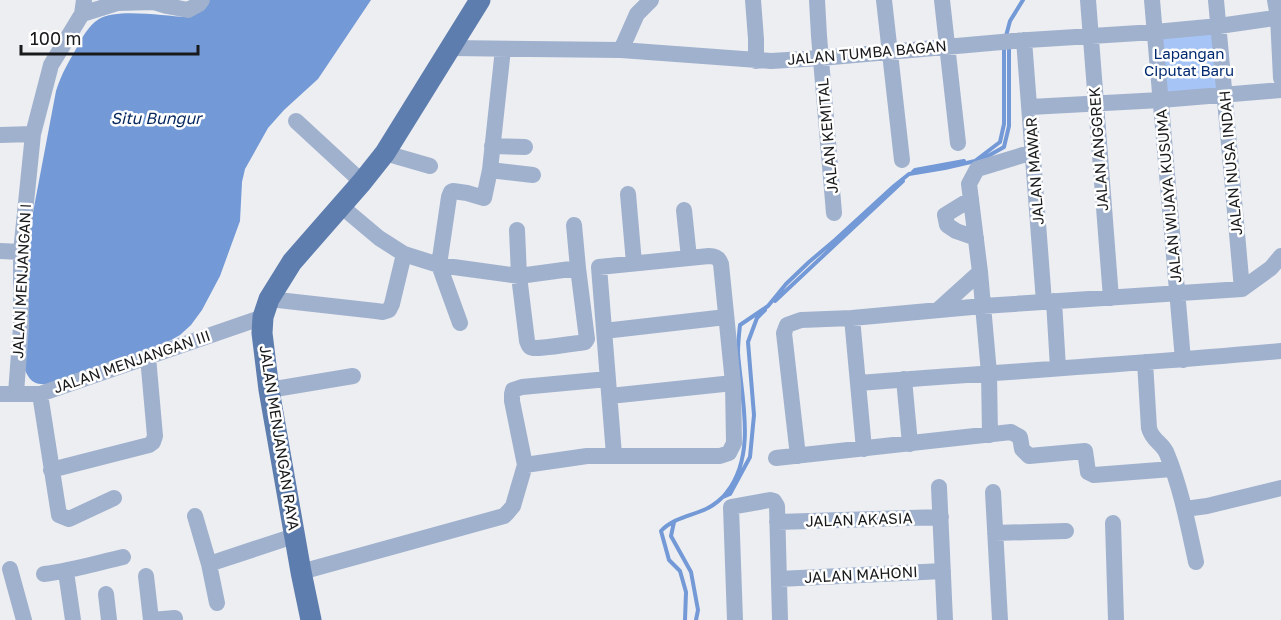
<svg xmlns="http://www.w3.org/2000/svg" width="1281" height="620" font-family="'Golos Text',sans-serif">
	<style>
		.green { fill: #a6c4f5 }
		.water { fill: #7399d6 }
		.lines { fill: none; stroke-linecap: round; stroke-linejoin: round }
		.stream { stroke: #7399d6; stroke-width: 4 }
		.minor { stroke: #a0b1ce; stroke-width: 16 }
		.major { stroke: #5e7daf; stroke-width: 21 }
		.labels { text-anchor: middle; stroke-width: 5; stroke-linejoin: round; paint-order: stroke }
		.street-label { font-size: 15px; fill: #191a1b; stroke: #fff }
		.park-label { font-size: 15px; fill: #00296f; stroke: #fff }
		.water-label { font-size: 16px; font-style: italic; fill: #06275e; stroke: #fff }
	</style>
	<rect width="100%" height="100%" fill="#edeef1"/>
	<!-- green -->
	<path class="green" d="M 1216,30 L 1220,91 L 1164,97 L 1158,35 Z"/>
	<!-- water -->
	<path class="water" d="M 208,0 L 371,0 L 318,79 L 284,110 L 268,128 L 245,169 L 242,182 L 240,221 L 220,276 L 202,310 L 191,325 L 180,335 L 164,344 L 49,384 C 34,385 30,382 24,368 L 27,258 L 31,223 L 56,91 C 61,75 68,63 76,49 C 82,38 88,26 99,19 C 117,8 165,16 186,17 Z"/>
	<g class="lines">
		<!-- stream -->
		<path class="stream" d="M 1006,36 L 1010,21 L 1023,0
			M 980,158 L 988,156 L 1004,147 L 1009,126 L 1009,46
			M 913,172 L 915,170 L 964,161
			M 775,301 L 903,181
			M 723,497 L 730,494 L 750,457 L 754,415 L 748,342 L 757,318 L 765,310
			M 674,522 L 671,536 L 691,572 L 698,610 L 696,620
			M 685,620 L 686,592 L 680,571 L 669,560 L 661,531 C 673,518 691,516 706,509 C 713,506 723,498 727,492 C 757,454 741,396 738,353 C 738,344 739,334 740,325 L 768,306 L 786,284 L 809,262 L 835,240 L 894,186 L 909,174 L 945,168 L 975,161 L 1000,142 L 1004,124 L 1004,46"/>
		<!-- minor -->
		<path class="minor" d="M 753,0 L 756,39 L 756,61
			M 817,0 L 819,36 L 834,213
			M 884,0 L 902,160
			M 942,0 L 958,143
			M 1088,0 L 1111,298
			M 1152,0 L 1183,360
			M 1216,0 L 1242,289
			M 1275,0 L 1278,17 L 1281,78
			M 82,14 L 117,3 L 154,2 L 167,6 L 188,10 L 199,4 L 202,0
			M 1024,40 L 1044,302
			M 451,48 L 621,50 L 771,61 L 821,58 L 1013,41 L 1155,32 L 1219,26 L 1281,17
			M 621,50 L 637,14 L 651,0
			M 1030,107 L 1161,100 L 1281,90
			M 296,121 L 362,182
			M 0,135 L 33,134
			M 492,146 L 525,147
			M 385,153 L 430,166
			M 490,170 L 533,175
			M 628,194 L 634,263
			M 971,199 L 945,215 L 947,225 L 956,231 L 976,238
			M 341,206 L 379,238 L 404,254 L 439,265 L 519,276 L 578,268
			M 684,210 L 689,258
			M 517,230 L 519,276 L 527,341 C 529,345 528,347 533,348 C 542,349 568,344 579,343 L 585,342 L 587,339 L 578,268 L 574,225
			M 0,251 L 21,252
			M 269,299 L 376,311 L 383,312 L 389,310 L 392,304 L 404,254
			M 1054,301 L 1058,368
			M 938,310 L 980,272
			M 852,318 L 864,449
			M 460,323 L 439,265 L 449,197 L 451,192 L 453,191 L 467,193 L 484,198 L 490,170 L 503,49
			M 604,331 L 726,317
			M 1145,362 L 1149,428 C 1152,441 1163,443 1167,454 C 1181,488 1188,525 1196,562
			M 904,379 L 910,444
			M 858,383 C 999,372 1140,364 1281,351
			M 269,390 L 353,376
			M 16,393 L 21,327 L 21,252 L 33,134 L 51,65 L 82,14 L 84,0
			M 0,394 L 40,394 L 263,317
			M 40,394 L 59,515 L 69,519 L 114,498
			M 610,396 L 733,383
			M 990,435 L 989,373 L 980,272 L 969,184 L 977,169 L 1033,152
			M 798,456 L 784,333 L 787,325 L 801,320 L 852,318 L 983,306 L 1242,289 L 1271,268 L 1281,256
			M 776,458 L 1011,432 L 1020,437 L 1022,449 L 1029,456 L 1085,451 L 1088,472 L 1094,475 L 1172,469
			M 525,465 L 587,456 L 720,456 L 729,453 L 734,443 L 733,383 L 721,264 C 719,258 715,256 709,256 L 599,267 L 614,455
			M 51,470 L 149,445 L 153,442 L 155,436 L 148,357
			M 939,487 L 945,620
			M 993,492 L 1000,620
			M 1185,509 L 1207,506 L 1281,488
			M 195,516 L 209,564
			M 777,522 L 941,517
			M 1113,523 L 1116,620
			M 995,533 L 1066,531
			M 10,569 L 24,620
			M 66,572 L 73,620
			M 301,572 L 504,516 L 508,512 L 513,506 L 525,465 L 512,401 L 512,394 L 513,390 L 522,387 L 608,379
			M 44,574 C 71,571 97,563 123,557
			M 146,576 L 151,620 L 175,618 L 175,620
			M 779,579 L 943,571
			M 106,594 L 109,620
			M 217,603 L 209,564 L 294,536
			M 735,620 L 731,507 L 770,500 L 774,501 L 777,506 L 780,620"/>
		<!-- major -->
		<path class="major" d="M 311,620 L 301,572 L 269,390 L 262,333 L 263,317 L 269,299 L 292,262 L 362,182 L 385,153 L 480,0"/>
	</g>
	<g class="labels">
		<!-- street labels -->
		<g class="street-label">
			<text transform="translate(867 53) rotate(-5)" y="5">JALAN TUMBA BAGAN</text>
			<text transform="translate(828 136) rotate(-95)" y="5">JALAN KEMITAL</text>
			<text transform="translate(1099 149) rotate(-94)" y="5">JALAN ANGGREK</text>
			<text transform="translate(1231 163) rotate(-95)" y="5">JALAN NUSA INDAH</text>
			<text transform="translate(1035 171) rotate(-94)" y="5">JALAN MAWAR</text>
			<text transform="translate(1169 196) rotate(-95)" y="5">JALAN WIJAYA KUSUMA</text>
			<text transform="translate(22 281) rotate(-87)" y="5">JALAN MENJANGAN I</text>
			<text transform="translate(132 362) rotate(-19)" y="5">JALAN MENJANGAN III</text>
			<text transform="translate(279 438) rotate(81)" y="5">JALAN MENJANGAN RAYA</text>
			<text transform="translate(859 520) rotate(-2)" y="5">JALAN AKASIA</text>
			<text transform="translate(861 575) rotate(-3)" y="5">JALAN MAHONI</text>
		</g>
		<!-- park labels -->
		<g class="park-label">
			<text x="1189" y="59">Lapangan<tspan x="1189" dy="17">Ciputat Baru</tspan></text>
		</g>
		<!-- water labels -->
		<g class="water-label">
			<text x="156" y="124">Situ Bungur</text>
		</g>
	</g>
	<!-- scale -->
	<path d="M21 45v9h177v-9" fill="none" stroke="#191a1b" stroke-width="3"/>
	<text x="30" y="45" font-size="18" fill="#191a1b" stroke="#ffffff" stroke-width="4.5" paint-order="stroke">100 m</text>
</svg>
